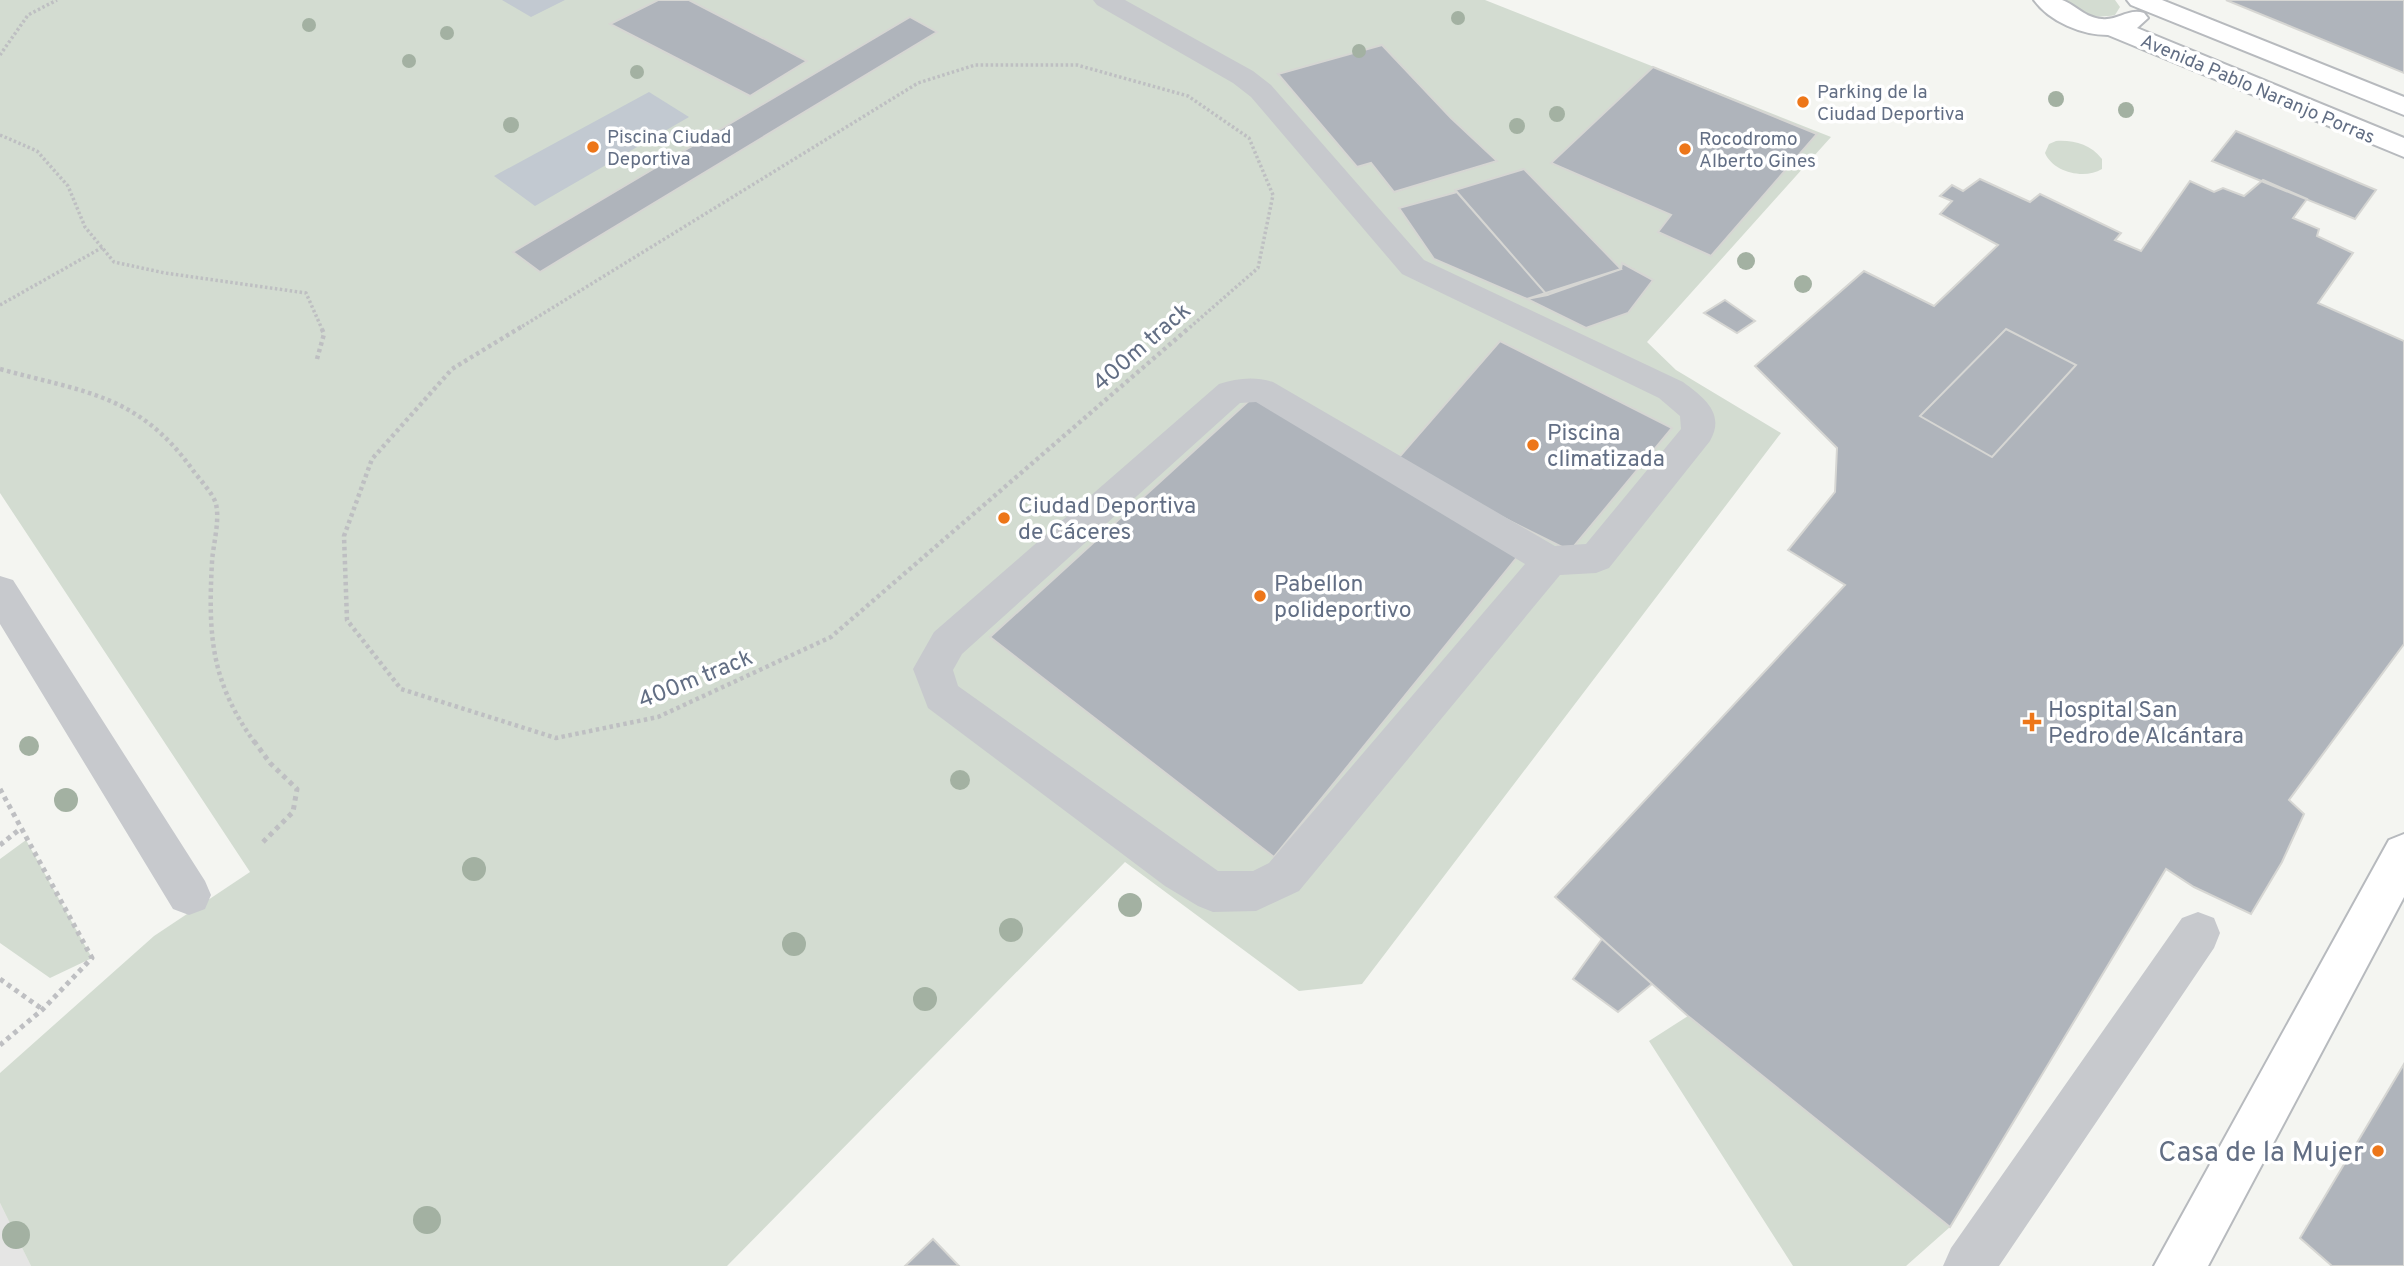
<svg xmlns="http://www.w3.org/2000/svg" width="2404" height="1266" font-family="Overpass,sans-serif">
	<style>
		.built { fill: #e5e5e4 }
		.green { fill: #d3dcd1 }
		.water { fill: #c2c9d1 }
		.building { fill: #afb4bb; stroke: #d6d6d3; stroke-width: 2 }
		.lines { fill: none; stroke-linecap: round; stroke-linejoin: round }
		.major-casing { stroke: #b7babe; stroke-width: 4 }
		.path-far2 { stroke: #bebfc2; stroke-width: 3.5; stroke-dasharray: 2.5 2.5; stroke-linecap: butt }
		.path-far1 { stroke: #bebfc2; stroke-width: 4.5; stroke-dasharray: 3.5 3.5; stroke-linecap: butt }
		.path { stroke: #bebfc2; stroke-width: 5; stroke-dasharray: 4.5 4.5; stroke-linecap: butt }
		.minor { fill: #c7c9cd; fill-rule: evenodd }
		.major { fill: #fff; fill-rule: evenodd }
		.tree { fill: #a3b1a2 }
		.poi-dot { fill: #ed7619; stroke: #fff; stroke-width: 2.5 }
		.labels { text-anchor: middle; stroke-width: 7; stroke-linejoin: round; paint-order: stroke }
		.far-street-label { font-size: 19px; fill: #626e84; stroke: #fff }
		.far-poi-label { font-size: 19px; fill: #626e84; stroke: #fff; text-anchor: start }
		.street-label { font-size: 23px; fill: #626e84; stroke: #fff }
		.poi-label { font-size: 23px; fill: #626e84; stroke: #fff; text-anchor: start }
		.near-poi-label { font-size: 28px; fill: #626e84; stroke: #fff; text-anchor: end }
	</style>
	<rect width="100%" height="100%" fill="#f4f5f1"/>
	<!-- built -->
	<path class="built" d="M 0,1203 L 16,1235 L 31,1266 L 0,1266 Z"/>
	<!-- green -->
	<path class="green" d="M 0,0 L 1485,0 L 1831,137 L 1647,342 L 1676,370 L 1781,433 L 1362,984 L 1299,991 L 1125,862 L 727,1266 L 31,1266 L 0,1203 L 0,1073 L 154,936 L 250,872 L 0,493 Z
		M 2063,0 L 2115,0 L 2120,7 L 2115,15 C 2097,19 2074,15 2063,0 Z
		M 2056,141 C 2074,140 2090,144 2102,159 L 2102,169 C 2084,180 2053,172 2045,153 L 2049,144 Z
		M 26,840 L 92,958 L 50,978 L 0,943 L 0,859 Z
		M 1688,1016 L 1950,1227 L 1906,1266 L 1793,1266 L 1649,1041 Z"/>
	<!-- water -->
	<path class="water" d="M 502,0 L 565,0 L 531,17 Z
		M 649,92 L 689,117 L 535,206 L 494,176 Z"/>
	<!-- building -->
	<path class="building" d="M 658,0 L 689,0 L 807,61 L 750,96 L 610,24 Z
		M 2226,0 L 2404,0 L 2404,73 Z
		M 910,17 L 937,32 L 540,272 L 513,252 Z
		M 1382,45 L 1451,118 L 1497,161 L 1394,192 L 1371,163 L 1357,167 L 1278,74 Z
		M 1653,67 L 1817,134 L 1711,256 L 1658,232 L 1671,215 L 1551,163 Z
		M 2236,131 L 2376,190 L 2355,219 L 2212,161 Z
		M 1524,169 L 1621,269 L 1547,295 L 1455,190 Z
		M 1980,179 L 2030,202 L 2040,194 L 2121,233 L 2115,240 L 2141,251 L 2190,181 L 2214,192 L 2223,188 L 2244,196 L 2263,180 L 2307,199 L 2293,218 L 2319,229 L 2317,236 L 2353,253 L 2318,303 L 2404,341 L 2404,644 L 2289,800 L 2304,814 L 2282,862 L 2251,914 L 2194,887 L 2166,869 L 1950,1227 L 1688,1016 L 1555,897 L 1845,585 L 1788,550 L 1835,492 L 1837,448 L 1755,366 L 1864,271 L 1934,306 L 1998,245 L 1940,214 L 1952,201 L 1940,196 L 1952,185 L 1963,191 Z
		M 1457,192 L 1547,295 L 1527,299 L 1434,259 L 1399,208 Z
		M 1622,263 L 1653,280 L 1628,313 L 1586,328 L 1527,299 L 1621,269 Z
		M 1725,300 L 1755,321 L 1737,333 L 1704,313 Z
		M 2006,329 L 2076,365 L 1992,457 L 1920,416 Z
		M 1500,341 L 1672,428 L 1570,551 L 1394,463 Z
		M 1253,397 L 1519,555 L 1274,857 L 990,637 Z
		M 1602,939 L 1652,984 L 1618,1012 L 1573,979 Z
		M 2404,1064 L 2404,1266 L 2332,1266 L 2300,1238 Z
		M 933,1239 L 959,1266 L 905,1266 Z"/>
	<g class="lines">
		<defs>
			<path id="major" d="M 2034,0 C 2042,0 2055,0 2062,0 C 2076,5 2085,18 2102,19 C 2118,21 2128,8 2144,13 L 2148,18 L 2137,28 L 2404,138 L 2404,157 L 2108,35 C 2082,35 2050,22 2034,0 Z
				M 2127,0 L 2162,0 L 2404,97 L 2404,115 L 2131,5 Z
				M 2404,834 L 2404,897 L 2208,1266 L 2154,1266 L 2389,840 Z"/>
		</defs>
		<!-- major casing -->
		<use href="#major" class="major-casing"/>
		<!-- path-far2 -->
		<path class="path-far2" d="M 0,55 L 28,15 L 57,0
			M 0,135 L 37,151 L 68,186 L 85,227 L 114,262 L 165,273 L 306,293 L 322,329
			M 0,305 L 103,247
			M 518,329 L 918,83 L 975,65 L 1077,65 L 1188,96 L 1249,138 L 1273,195 L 1258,268 L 1188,329"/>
		<!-- path-far1 -->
		<path class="path-far1" d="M 521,327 L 452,369 L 372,459 L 344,536 L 347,620 L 401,689 L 556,738 L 658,717 L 831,637 L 1190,327
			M 317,359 L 324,334 L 321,327
			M 0,369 C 83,392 138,394 192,469 C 199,479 213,493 216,504 C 220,521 213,545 212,562 C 208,636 211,682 255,743"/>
		<!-- path -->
		<path class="path" d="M 254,741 L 270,763 L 297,789 L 293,812 L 263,842
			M 0,789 L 92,958 L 42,1010 L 0,1045
			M 0,845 L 20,829
			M 0,979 L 42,1009"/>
		<!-- minor -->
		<path class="minor" d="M 1093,0 L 1125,0 L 1253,71 L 1271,85 L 1424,260 L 1683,382 C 1703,397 1726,413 1710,441 L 1609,568 L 1596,573 L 1560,575 L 1299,891 L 1256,911 L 1213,912 L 1198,906 L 1165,886 L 928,708 L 913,669 L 934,632 L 1219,384 C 1237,378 1255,376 1273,382 L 1555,546 L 1586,544 L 1681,429 L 1680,416 L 1659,398 L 1402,274 L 1251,97 L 1233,83 L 1097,5 ZM 1256,402 L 1525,564 L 1269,863 L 1253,871 L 1218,871 L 958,686 L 953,670 L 962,654 L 1240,403 Z
			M 0,576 L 13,580 L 205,881 L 211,895 L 205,909 L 189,915 L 173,909 L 0,624 Z
			M 2198,912 L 2214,918 L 2220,933 L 2214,948 L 1999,1266 L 1943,1266 L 1951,1248 L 2182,918 Z"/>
		<!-- major -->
		<use href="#major" class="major"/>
	</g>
	<!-- trees -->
	<g class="tree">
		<circle cx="1458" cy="18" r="7"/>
		<circle cx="309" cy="25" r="7"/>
		<circle cx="447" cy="33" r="7"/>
		<circle cx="1359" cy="51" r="7"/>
		<circle cx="409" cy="61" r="7"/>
		<circle cx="637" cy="72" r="7"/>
		<circle cx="2056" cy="99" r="8"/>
		<circle cx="2126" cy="110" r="8"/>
		<circle cx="1557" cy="114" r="8"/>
		<circle cx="511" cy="125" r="8"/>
		<circle cx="1517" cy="126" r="8"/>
		<circle cx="1746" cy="261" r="9"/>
		<circle cx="1803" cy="284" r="9"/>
		<circle cx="29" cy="746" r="10"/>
		<circle cx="960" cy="780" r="10"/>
		<circle cx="66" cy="800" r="12"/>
		<circle cx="474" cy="869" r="12"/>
		<circle cx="1130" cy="905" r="12"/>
		<circle cx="1011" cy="930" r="12"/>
		<circle cx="794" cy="944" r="12"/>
		<circle cx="925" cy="999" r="12"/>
		<circle cx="427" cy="1220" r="14"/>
		<circle cx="16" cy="1235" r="14"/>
	</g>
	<!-- markers -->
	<g class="poi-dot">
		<circle cx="1803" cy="102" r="7"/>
		<circle cx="593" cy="147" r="7"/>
		<circle cx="1685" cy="149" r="7"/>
		<circle cx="1533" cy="445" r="7"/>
		<circle cx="1004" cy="518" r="7"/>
		<circle cx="1260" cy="596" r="7"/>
		<path d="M2028.5 711.5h7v7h7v7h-7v7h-7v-7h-7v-7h7z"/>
		<circle cx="2378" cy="1151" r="7"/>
	</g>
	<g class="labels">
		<!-- far-street labels -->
		<g class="far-street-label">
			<text transform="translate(2258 88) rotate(23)" y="7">Avenida Pablo Naranjo Porras</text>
		</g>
		<!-- far-poi labels -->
		<g class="far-poi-label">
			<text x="1817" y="98">Parking de la<tspan x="1817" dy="22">Ciudad Deportiva</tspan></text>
			<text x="607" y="143">Piscina Ciudad<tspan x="607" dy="22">Deportiva</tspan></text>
			<text x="1699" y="145">Rocodromo<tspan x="1699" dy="22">Alberto Gines</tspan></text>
		</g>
		<!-- street labels -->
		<g class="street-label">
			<text transform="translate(1141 346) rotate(-41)" y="8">400m track</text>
			<text transform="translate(695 678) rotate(-22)" y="8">400m track</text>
		</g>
		<!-- poi labels -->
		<g class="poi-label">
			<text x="1547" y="440">Piscina<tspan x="1547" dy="26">climatizada</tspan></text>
			<text x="1018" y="513">Ciudad Deportiva<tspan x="1018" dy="26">de Cáceres</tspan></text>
			<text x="1274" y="591">Pabellon<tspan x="1274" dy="26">polideportivo</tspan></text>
			<text x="2048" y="717">Hospital San<tspan x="2048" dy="26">Pedro de Alcántara</tspan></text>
		</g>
		<!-- near-poi labels -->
		<g class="near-poi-label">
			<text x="2364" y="1161">Casa de la Mujer</text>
		</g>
	</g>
</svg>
